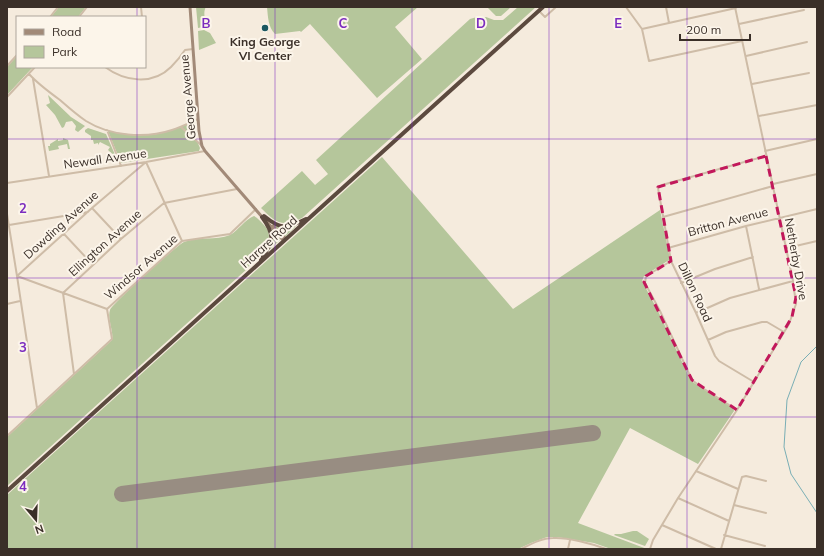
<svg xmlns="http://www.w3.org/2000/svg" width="824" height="556" font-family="Mulish,sans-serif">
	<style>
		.green { fill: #b5c69b }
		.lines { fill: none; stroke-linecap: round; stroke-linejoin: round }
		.stream { stroke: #79aeb5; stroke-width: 1 }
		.runway { stroke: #988d82; stroke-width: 16 }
		.street { stroke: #cebca7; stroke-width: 2 }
		.secondary { stroke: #a28a78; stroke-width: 3 }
		.highway { stroke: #5c4a3f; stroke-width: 4 }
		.marked { fill: none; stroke: #c2185b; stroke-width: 3; stroke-dasharray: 8 5; stroke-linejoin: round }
		.grid { fill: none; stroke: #7b2cbf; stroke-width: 1; stroke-opacity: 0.55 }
		.poi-dot { fill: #1a5760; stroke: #fcf5ea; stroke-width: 1.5 }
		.labels { text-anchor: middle; stroke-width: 4; stroke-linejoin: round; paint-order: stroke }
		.poi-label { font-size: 12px; font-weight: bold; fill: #3a2f28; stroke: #fcf5ea }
		.street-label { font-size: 12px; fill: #3a2f28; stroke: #fcf5ea }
		.grid-label { font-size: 13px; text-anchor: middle; font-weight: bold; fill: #7b2cbf; stroke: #fcf5ea; stroke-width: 4; stroke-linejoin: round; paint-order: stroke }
	</style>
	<rect width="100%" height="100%" fill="#f5ebdd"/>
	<!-- green -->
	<path class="green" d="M 59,7 L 86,7 L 78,17 L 51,17 Z
		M 196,7 L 206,7 C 202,13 207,21 203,27 L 198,28 Z
		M 267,7 L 418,7 L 395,27 L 422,59 L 377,98 L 310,24 L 301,32 L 300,31 L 275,34 C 268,27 268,17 267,7 Z
		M 487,7 L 511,7 L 501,16 L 496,16 Z
		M 518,7 L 536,7 L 302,218 C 282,228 275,222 261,208 L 302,171 L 315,185 L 328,174 L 316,160 L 470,19 L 477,17 L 486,17 L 494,20 L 503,20 Z
		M 204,30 L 210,33 L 216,43 L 199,50 L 198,31 Z
		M 17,56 L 17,67 L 33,67 L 7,95 L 7,67 Z
		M 48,95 L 71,117 L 85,126 L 78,132 L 75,130 L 76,126 L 72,121 L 66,122 L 64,127 L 62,128 L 55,115 L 46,105 L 50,103 Z
		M 195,121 L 196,139 L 200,148 L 199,151 L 121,163 L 108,131 C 126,134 144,137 162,133 C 173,130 184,125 195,121 Z
		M 88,128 L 106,134 L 116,157 L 108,150 L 110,147 L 100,142 L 98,145 L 98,143 L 94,144 L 93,140 L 91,140 L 91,136 L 85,132 L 85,130 Z
		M 63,138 L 68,140 L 70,149 L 68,149 L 67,144 L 58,146 L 59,149 L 49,151 L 48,146 L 50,146 L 50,144 L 58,139 L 58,141 L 63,140 Z
		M 382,157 L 513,309 L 660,210 L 670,259 L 669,260 L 644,276 L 642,281 L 658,311 L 691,381 L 733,408 L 734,411 L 698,464 L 630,428 L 578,523 L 647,549 L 611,549 L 594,543 L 557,537 L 547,537 L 531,543 L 518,549 L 7,549 L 7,495 Z
		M 254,216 C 258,218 260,221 263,224 C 280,240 256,257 247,269 L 7,486 L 7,437 L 112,340 C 114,331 107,319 110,310 C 112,304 177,245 184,242 C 198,236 216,241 230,235 C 239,230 244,220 254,216 Z
		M 299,223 L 285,237 L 274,226 Z
		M 271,229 L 281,239 L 267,252 Z
		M 633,531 L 637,531 L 649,539 L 645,546 L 614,535 L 615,534 L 621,534 Z"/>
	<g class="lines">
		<!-- stream -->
		<path class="stream" d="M 817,7 L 817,8
			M 817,346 L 801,362 L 787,400 L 784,447 L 791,474 L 817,513"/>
		<!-- runway -->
		<path class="runway" d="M 122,494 L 593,433"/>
		<!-- street -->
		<path class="street" d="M 141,7 L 142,17
			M 626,7 L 642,29 L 649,61 L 742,41
			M 666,7 L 669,23
			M 539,11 L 545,17 L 556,7
			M 50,17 L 58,7
			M 79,17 L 87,7
			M 739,24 L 804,10
			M 642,29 L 736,8
			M 746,56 L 807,42
			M 7,66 L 17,55
			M 105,67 C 124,81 152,86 171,67 C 176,62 181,56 185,50 L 193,49
			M 29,74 C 38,84 49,92 60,100 C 68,107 77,115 86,121 C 110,136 145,139 172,130 C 181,127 189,123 198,119
			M 33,79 L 49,176
			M 752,84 L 809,73
			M 7,97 L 35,67
			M 759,116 L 817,105
			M 181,127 L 201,145
			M 107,130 L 121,166
			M 765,151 L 817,139
			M 7,183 L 146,162 L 205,151
			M 773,184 L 817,174
			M 92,208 L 121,239
			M 7,214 L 17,276 L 107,309
			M 663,217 L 773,186
			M 9,225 L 88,212
			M 746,226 L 759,289
			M 64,234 L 93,265
			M 668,248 L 746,226 L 817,209
			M 787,248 L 817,241
			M 671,261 L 646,276 L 645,283 L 660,311 L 692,380 L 701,387 L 737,410
			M 681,283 L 715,269 L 753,257
			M 7,304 L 20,301
			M 696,313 L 730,298 L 793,281
			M 708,340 L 726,332 L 762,322 L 767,322 L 784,332
			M 74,374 L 63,293 L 121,239 L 164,203 L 237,189
			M 754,382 L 719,361 L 715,356 L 696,313 L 671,261 L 658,188 L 662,185 L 766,156
			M 37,408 L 17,276 L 92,208 L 146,162 L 182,241
			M 7,436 L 112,339 L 107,309 L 182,241 L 230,234 L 256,209
			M 696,471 L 738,489
			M 678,498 L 729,521
			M 734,505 L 766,513
			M 662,525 L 716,549
			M 724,535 L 765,546
			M 521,549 C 531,544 542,538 553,538 C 567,537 593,544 606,549
			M 568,549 L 570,540
			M 650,549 L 653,540 L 678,498 L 737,410 L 789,324 L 796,304 L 793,281 L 735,7
			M 721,549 L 742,477 L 746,476 L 766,481"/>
		<!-- secondary -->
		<path class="secondary" d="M 190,7 L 199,131 L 202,146 L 205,151 L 263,218
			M 267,222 L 284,241
			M 273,226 L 286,239"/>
		<!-- highway -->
		<path class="highway" d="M 264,216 C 281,230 286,229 306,219
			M 261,260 C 273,241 276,236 262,217
			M 7,491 L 543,7"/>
	</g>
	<!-- marked area -->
	<path class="marked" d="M 766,156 L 796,297 L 792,317 L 737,410 L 692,380 L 644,282 L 646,276 L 671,261 L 658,187 Z"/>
	<!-- grid -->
	<path class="grid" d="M 137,7 L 137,17M 275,7 L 275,549M 412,7 L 412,549M 549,7 L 549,549M 687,7 L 687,549M 137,67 L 137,549M 7,139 L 817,139M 7,278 L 817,278M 7,417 L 817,417"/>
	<!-- markers -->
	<circle class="poi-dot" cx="265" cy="28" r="4"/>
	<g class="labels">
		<!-- poi labels -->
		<g class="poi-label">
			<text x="265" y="46">King George<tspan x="265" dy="14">VI Center</tspan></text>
		</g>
		<!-- street labels -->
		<g class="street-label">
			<text transform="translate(188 97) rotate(-95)" y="4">George Avenue</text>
			<text transform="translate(105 159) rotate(-8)" y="4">Newall Avenue</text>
			<text transform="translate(728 222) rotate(-15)" y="4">Britton Avenue</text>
			<text transform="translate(61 225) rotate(-42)" y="4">Dowding Avenue</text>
			<text transform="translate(269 242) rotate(-42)" y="4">Harare Road</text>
			<text transform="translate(105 243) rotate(-42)" y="4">Ellington Avenue</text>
			<text transform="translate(796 259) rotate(80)" y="4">Netherby Drive</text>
			<text transform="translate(141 267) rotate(-41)" y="4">Windsor Avenue</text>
			<text transform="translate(695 292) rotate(65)" y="4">Dillon Road</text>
		</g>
	</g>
	<g class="grid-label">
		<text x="206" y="28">B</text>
		<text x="343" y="28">C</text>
		<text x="481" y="28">D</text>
		<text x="618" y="28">E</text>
		<text x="23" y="213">2</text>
		<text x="23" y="352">3</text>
		<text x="23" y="491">4</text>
	</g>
	<!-- border -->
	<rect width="824" height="556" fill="none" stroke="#3a2f28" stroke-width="16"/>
	<!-- legend -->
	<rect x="16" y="16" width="130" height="52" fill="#fcf5ea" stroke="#aea69c"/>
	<rect x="24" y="29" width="20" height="6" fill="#a28a78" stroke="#aea69c"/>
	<text x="52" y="36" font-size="12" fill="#3a2f28">Road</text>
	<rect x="24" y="46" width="20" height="12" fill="#b5c69b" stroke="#aea69c"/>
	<text x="52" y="56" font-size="12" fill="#3a2f28">Park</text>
	<!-- north arrow -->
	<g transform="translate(36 520) rotate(161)" stroke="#fcf5ea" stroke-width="3" paint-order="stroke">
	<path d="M0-3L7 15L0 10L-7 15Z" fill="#3a2f28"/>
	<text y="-6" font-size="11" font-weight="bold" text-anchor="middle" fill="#3a2f28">N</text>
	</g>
	<!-- scale -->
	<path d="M680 34v6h70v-6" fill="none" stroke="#3a2f28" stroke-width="2"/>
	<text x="686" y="34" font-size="12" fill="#3a2f28" stroke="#fcf5ea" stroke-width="3" paint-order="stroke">200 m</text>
</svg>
